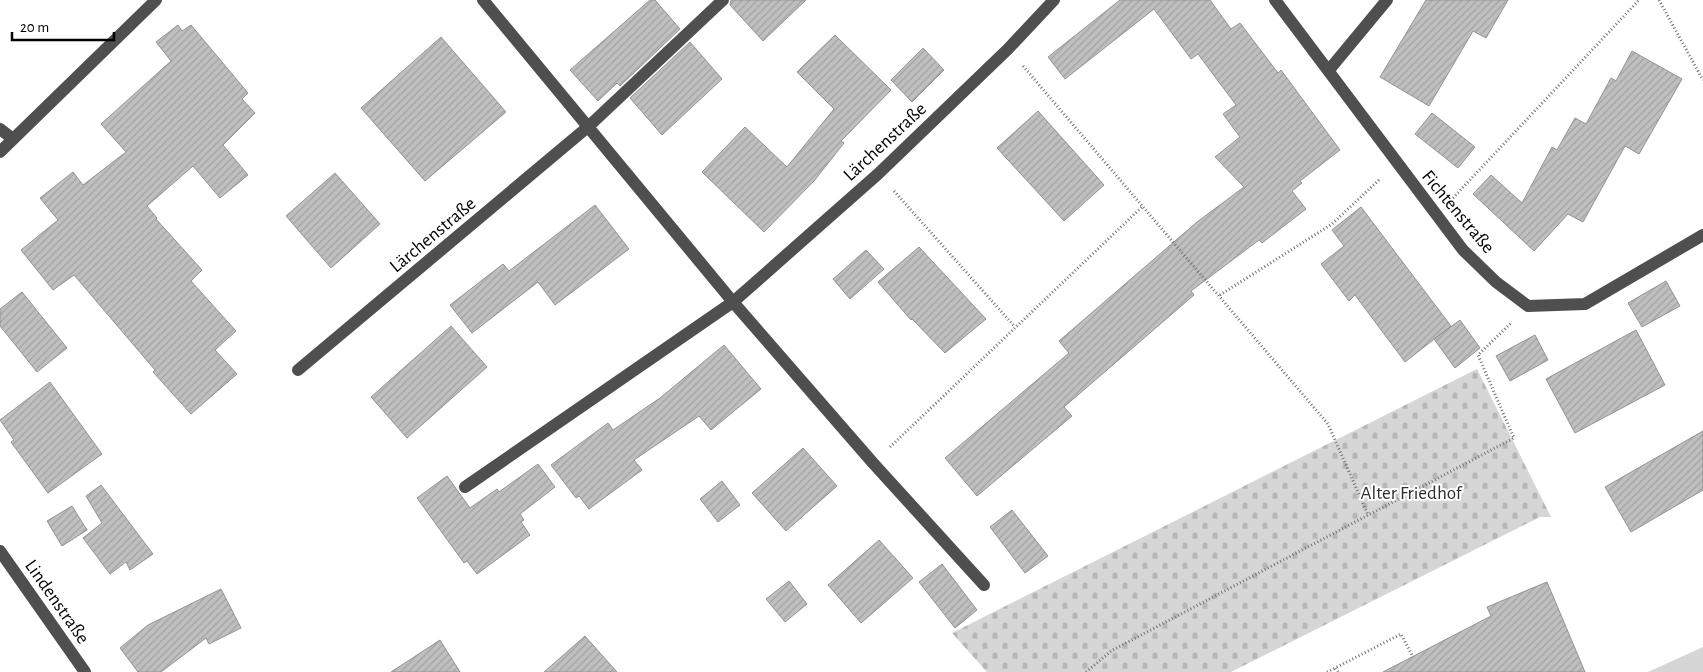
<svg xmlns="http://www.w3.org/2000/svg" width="1703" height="672" font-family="'Alegreya Sans',sans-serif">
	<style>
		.green { fill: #d6d6d6 }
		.cemetery { fill: url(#cemetery-stones) }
		.building { fill: url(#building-hatch); stroke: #939393 }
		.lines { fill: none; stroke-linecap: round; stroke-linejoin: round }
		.path { stroke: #717171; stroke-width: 3; stroke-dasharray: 1 2.5; stroke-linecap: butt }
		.minor { stroke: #4f4f4f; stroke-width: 12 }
		.labels { text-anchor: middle; stroke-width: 4; stroke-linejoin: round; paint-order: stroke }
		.street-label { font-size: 19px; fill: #000; stroke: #fff }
		.park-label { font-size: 19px; fill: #2d2d2d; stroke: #fff }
	</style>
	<defs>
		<pattern id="cemetery-stones" width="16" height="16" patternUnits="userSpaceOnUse" patternTransform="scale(1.25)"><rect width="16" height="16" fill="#d6d6d6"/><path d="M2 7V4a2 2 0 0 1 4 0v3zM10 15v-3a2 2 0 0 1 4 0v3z" fill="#b6b6b6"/></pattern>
		<pattern id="building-hatch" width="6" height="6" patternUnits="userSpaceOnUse" patternTransform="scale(1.25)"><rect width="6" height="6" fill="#bfbfbf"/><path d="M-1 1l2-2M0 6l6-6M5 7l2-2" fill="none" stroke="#a2a2a2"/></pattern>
	</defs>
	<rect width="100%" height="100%" fill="#fff"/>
	<!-- green -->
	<path class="green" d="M 1703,647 L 1703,672 L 1648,672 Z"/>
	<!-- cemetery -->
	<path class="cemetery" d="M 1477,369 L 1551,517 L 1540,517 L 1231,672 L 987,672 L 952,633 Z"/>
	<!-- building -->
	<path class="building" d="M 650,0 L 655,0 L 680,29 L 620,86 L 617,83 L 598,101 L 570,70 Z
		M 731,0 L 806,0 L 763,41 L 730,5 Z
		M 1120,0 L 1210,0 L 1231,29 L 1240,23 L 1278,73 L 1281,70 L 1340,150 L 1300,181 L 1302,183 L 1292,191 L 1306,209 L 1262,243 L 1259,240 L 1191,291 L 1194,295 L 1064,407 L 1072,416 L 977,496 L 945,458 L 1069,353 L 1059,341 L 1197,222 L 1244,187 L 1215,157 L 1240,137 L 1223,114 L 1236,105 L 1198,54 L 1191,59 L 1154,9 L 1065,79 L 1048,57 Z
		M 1426,0 L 1508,0 L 1486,38 L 1473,31 L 1429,106 L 1380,77 Z
		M 178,25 L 182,31 L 191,25 L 248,93 L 242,99 L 255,113 L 223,145 L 248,175 L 220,198 L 193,166 L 147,206 L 157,218 L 156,219 L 202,270 L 191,281 L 236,331 L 215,350 L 237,374 L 191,414 L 153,372 L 155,370 L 74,275 L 53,290 L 21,250 L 58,220 L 40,198 L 73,172 L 83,185 L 126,152 L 101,124 L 171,61 L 156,42 Z
		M 835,35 L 891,90 L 841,141 L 844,143 L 814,181 L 764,232 L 702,172 L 745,127 L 787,167 L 834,109 L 797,72 Z
		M 441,37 L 506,112 L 425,181 L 361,108 Z
		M 690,42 L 722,79 L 662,135 L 630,98 Z
		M 923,48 L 944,70 L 912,102 L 891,80 Z
		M 1632,51 L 1682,79 L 1639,154 L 1625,146 L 1583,222 L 1568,214 L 1534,251 L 1473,194 L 1491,175 L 1522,203 L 1552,147 L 1557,150 L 1575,118 L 1586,124 L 1611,78 L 1616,81 Z
		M 1038,111 L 1104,185 L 1064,221 L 997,148 Z
		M 1432,113 L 1475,147 L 1458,168 L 1415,134 Z
		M 335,173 L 380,224 L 331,268 L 286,216 Z
		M 595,205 L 629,249 L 555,305 L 538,282 L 472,333 L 450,305 L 503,264 L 509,271 Z
		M 1361,207 L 1451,326 L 1405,362 L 1355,295 L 1349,301 L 1321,264 L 1344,246 L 1332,230 Z
		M 919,247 L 986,319 L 945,353 L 912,319 L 911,320 L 878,282 Z
		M 866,250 L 884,269 L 850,299 L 833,279 Z
		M 1666,281 L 1680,306 L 1642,327 L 1628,303 Z
		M 22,292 L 67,348 L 37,372 L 0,326 L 0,309 Z
		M 1460,320 L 1480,348 L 1455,368 L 1434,339 Z
		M 451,326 L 487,367 L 407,438 L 371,397 Z
		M 1636,330 L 1665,385 L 1575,433 L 1546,379 Z
		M 1535,335 L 1548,360 L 1510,381 L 1496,356 Z
		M 724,345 L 761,389 L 711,430 L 699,416 L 659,443 L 634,460 L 642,470 L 589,509 L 579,496 L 576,498 L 551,465 L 608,423 L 613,430 L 660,398 Z
		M 50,382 L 102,454 L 48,493 L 11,442 L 14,440 L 0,420 Z
		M 1703,431 L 1703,490 L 1631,532 L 1605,487 Z
		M 803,448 L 837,486 L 786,531 L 752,493 Z
		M 538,464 L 555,487 L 520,514 L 524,520 L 521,522 L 530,535 L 477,574 L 467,561 L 464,563 L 417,498 L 447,476 L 470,508 L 497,489 L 499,492 Z
		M 722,481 L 740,505 L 718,522 L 700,499 Z
		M 101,485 L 153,554 L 130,570 L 126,562 L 110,574 L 83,538 L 102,523 L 86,496 Z
		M 72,506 L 87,530 L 62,546 L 47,521 Z
		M 1012,510 L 1048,556 L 1025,573 L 990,527 Z
		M 879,540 L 913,578 L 861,623 L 828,585 Z
		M 942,564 L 977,610 L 955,628 L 919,582 Z
		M 789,581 L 807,604 L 785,622 L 766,599 Z
		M 1547,582 L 1585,672 L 1383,672 L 1491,616 L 1487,607 Z
		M 221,589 L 241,628 L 209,644 L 206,638 L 161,672 L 138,672 L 120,648 L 148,625 Z
		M 585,636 L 617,672 L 544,672 Z
		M 440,640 L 460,672 L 391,672 Z"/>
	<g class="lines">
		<!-- path -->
		<path class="path" d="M 1659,0 L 1703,80
			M 1023,66 L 1328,424 L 1368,515
			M 894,191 L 1015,327
			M 1453,198 L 1639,0
			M 1220,295 L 1332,224 L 1380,179
			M 890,447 L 1143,206
			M 1086,672 L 1111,651 L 1514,438 L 1478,355 L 1511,323
			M 1327,672 L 1335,668
			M 1338,672 L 1335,668 L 1401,634 L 1413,657"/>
		<!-- minor -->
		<path class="minor" d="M 483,0 L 733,302 L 873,463 L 984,585
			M 1275,0 L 1463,250 L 1496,282 L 1528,306 L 1585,304 L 1703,235
			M 1329,70 L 1387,0
			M 0,129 L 13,139
			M 0,152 L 156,0
			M 298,370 L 589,126 L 723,0
			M 465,487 L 733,302 L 878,174 L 1008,49 L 1054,0
			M 0,551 L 85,672"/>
	</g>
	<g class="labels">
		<!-- street labels -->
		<g class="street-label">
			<text transform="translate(884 141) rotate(-43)" y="7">Lärchenstraße</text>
			<text transform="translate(1459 211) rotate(50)" y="7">Fichtenstraße</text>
			<text transform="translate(432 234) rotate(-40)" y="7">Lärchenstraße</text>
			<text transform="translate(58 601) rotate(55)" y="7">Lindenstraße</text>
		</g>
		<!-- park labels -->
		<g class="park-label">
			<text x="1411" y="499">Alter Friedhof</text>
		</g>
	</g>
	<!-- scale -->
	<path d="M12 32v8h102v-8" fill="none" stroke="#000000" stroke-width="2.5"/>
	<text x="20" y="32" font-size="15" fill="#000000" stroke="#ffffff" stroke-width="4" paint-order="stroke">20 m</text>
</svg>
